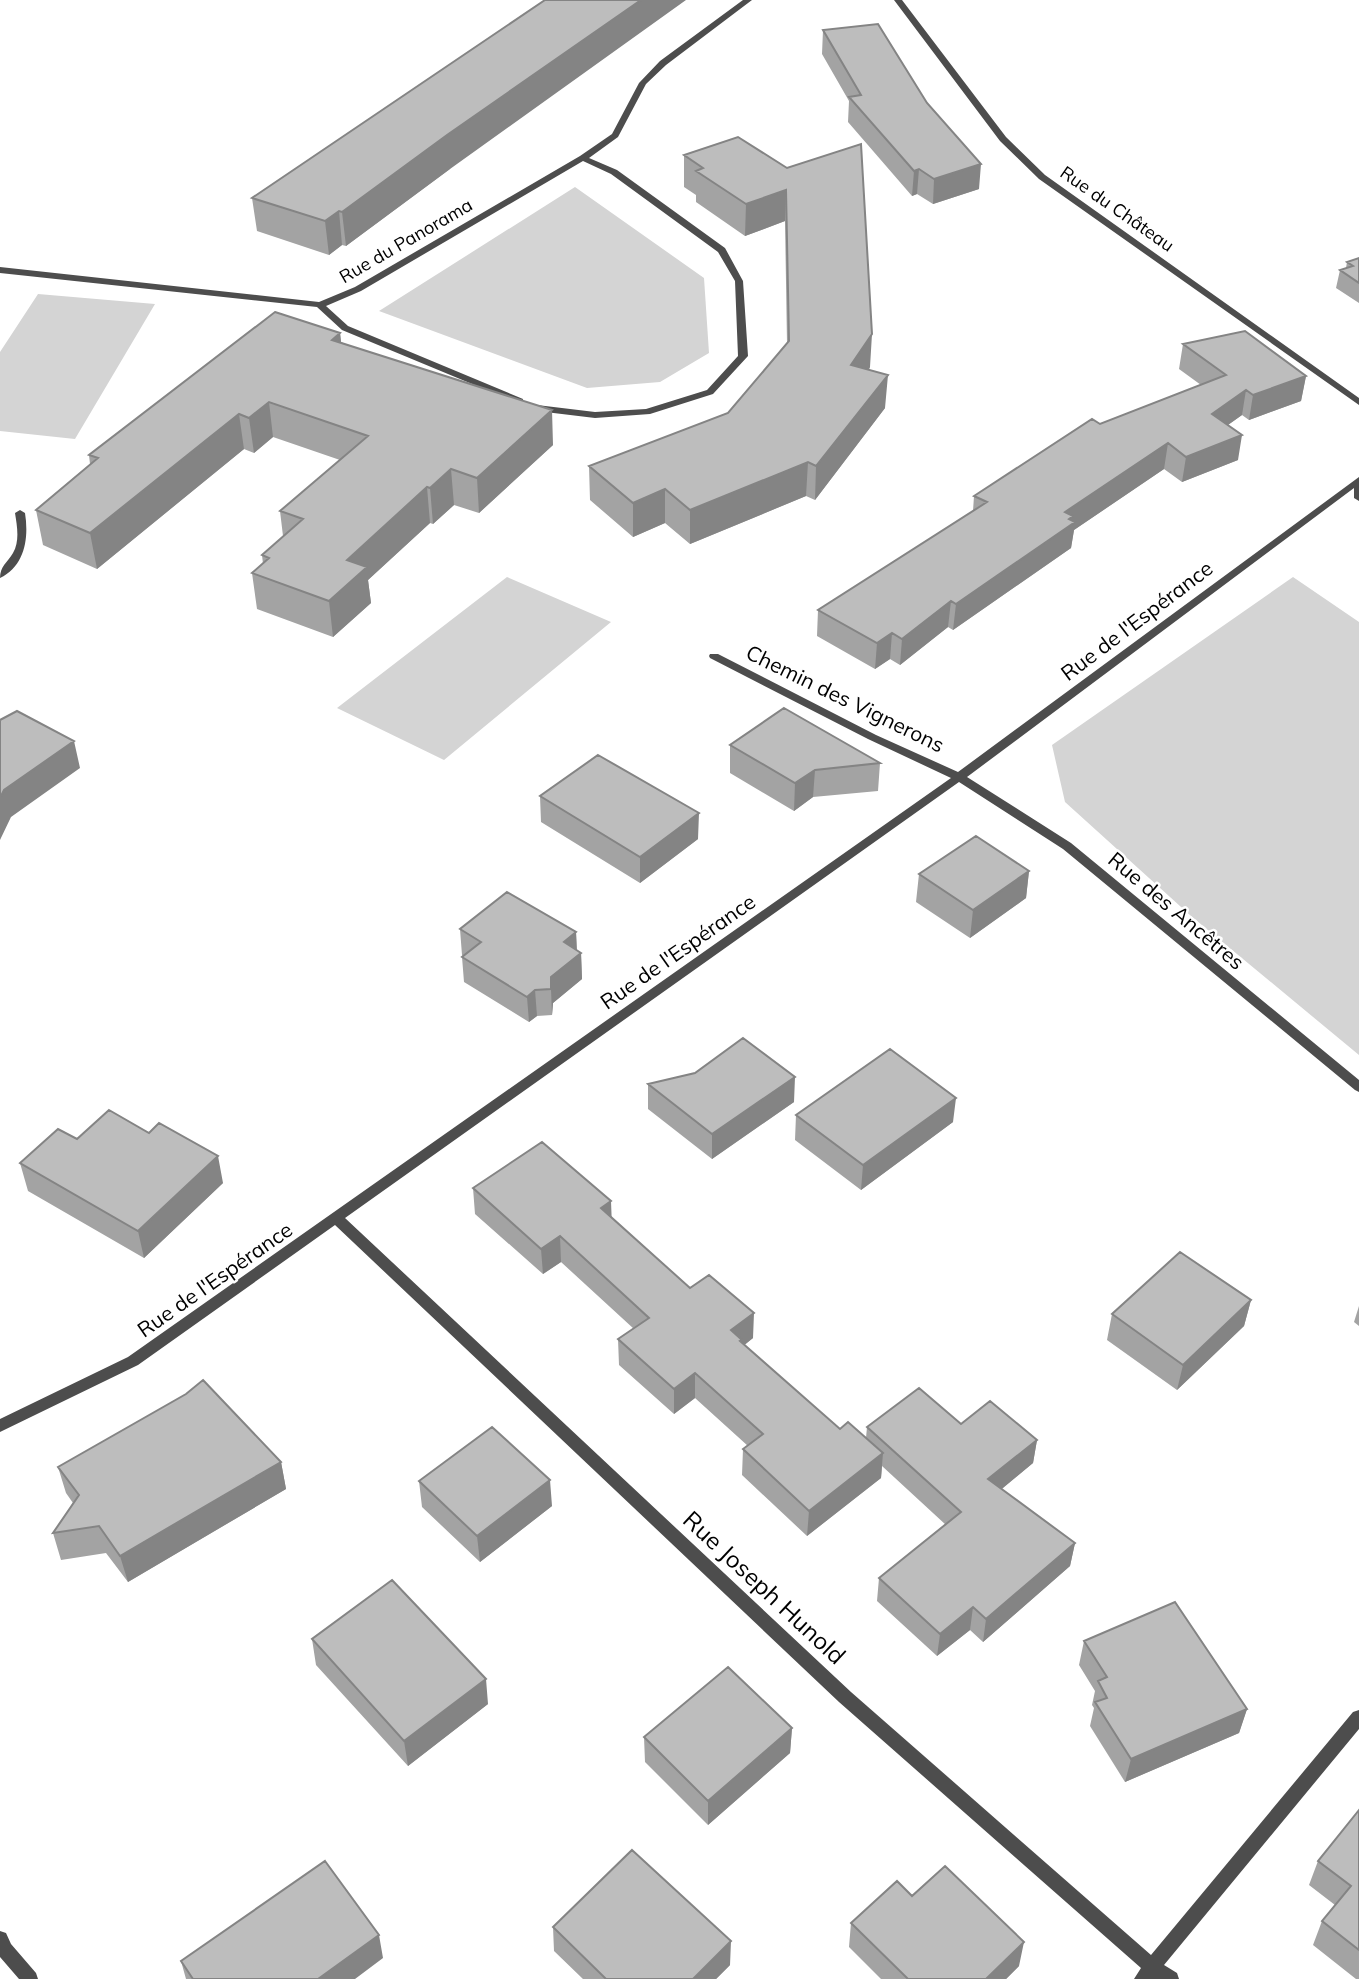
<svg xmlns="http://www.w3.org/2000/svg" width="1359" height="1979" font-family="Mulish,sans-serif">
	<style>
		.green { fill: #d4d4d4 }
		.lines { fill: none; stroke-linecap: round; stroke-linejoin: round }
		.minor { fill: #4d4d4d; fill-rule: evenodd }
		.wall { fill: #a3a3a3 }
		.shaded-wall { fill: #848484 }
		.building { fill: #bdbdbd; stroke: #848484; stroke-width: 2 }
		.labels { text-anchor: middle; stroke-width: 5; stroke-linejoin: round; paint-order: stroke }
		.far-street-label { font-size: 18px; fill: #000; stroke: #fff }
		.street-label { font-size: 21px; fill: #000; stroke: #fff }
		.near-street-label { font-size: 24px; fill: #000; stroke: #fff }
	</style>
	<rect width="100%" height="100%" fill="#fff"/>
	<!-- green -->
	<path class="green" d="M 575,187 L 704,278 L 709,353 L 660,382 L 587,388 L 379,311 Z
		M 38,294 L 155,304 L 75,439 L 0,431 L 0,352 Z
		M 507,577 L 611,622 L 444,760 L 337,708 Z
		M 1293,577 L 1359,622 L 1359,1055 L 1191,916 L 1065,802 L 1052,745 Z"/>
	<g class="lines">
		<!-- minor -->
		<path class="minor" d="M 743,0 L 752,0 L 666,65 L 646,84 L 618,137 L 589,158 L 617,170 L 725,248 L 743,281 L 748,356 L 713,394 L 650,414 L 595,418 L 537,411 L 532,408 L 537,405 L 595,412 L 646,409 L 707,390 L 738,356 L 735,281 L 718,252 L 611,174 L 583,161 L 361,291 L 326,306 L 348,326 L 523,399 L 523,403 L 520,404 L 342,330 L 317,307 L 0,273 L 0,267 L 319,302 L 355,287 L 580,156 L 612,134 L 639,83 L 660,61 Z
			M 894,0 L 902,0 L 1006,137 L 1045,175 L 1359,398 L 1359,405 L 1039,179 L 1000,141 Z
			M 1359,477 L 1359,501 L 1354,498 L 1354,488 L 967,777 L 1071,843 L 1359,1080 L 1359,1092 L 1355,1090 L 1063,849 L 959,782 L 345,1218 L 851,1692 L 1151,1955 L 1353,1712 L 1359,1710 L 1359,1729 L 1164,1965 L 1177,1973 L 1179,1979 L 1134,1979 L 1141,1968 L 839,1702 L 335,1225 L 138,1365 L 0,1432 L 0,1419 L 128,1357 L 951,778 L 868,739 L 710,658 L 709,656 L 710,654 L 718,654 L 876,735 L 958,772 Z
			M 20,510 L 25,513 C 29,538 25,566 0,578 C 0,566 7,563 13,553 C 20,541 17,526 15,513 Z
			M 0,1931 L 6,1933 L 11,1944 L 36,1973 L 38,1979 L 19,1979 L 0,1957 Z"/>
	</g>
	<!-- wall -->
	<path class="wall" d="M 823,30 L 979,189 L 933,204 L 917,194 L 912,196 L 848,122 L 849,101 L 822,54 Z
		M 684,155 L 787,168 L 870,367 L 869,370 L 885,408 L 815,500 L 806,496 L 690,544 L 665,523 L 633,537 L 590,500 L 589,466 L 728,413 L 787,343 L 785,221 L 745,236 L 696,202 L 696,195 L 684,187 Z
		M 450,169 L 346,246 L 342,245 L 329,255 L 257,231 L 252,198 Z
		M 1359,258 L 1359,303 L 1336,288 L 1340,270 L 1346,268 L 1347,262 Z
		M 340,333 L 341,342 L 553,445 L 479,513 L 454,505 L 433,524 L 430,523 L 368,580 L 371,603 L 333,637 L 257,609 L 252,573 L 263,564 L 262,555 L 283,536 L 280,511 L 340,460 L 273,437 L 254,453 L 244,449 L 97,569 L 43,545 L 36,510 L 90,464 L 89,455 Z
		M 1183,344 L 1306,376 L 1301,401 L 1249,420 L 1242,415 L 1228,425 L 1238,460 L 1182,482 L 1164,469 L 1074,530 L 1071,548 L 953,630 L 948,627 L 900,665 L 890,659 L 875,669 L 817,636 L 818,610 L 973,511 L 974,496 L 1100,424 L 1201,385 L 1179,369 Z
		M 730,745 L 880,763 L 878,791 L 813,797 L 794,811 L 730,773 Z
		M 540,796 L 698,839 L 640,883 L 541,822 Z
		M 1029,871 L 1026,898 L 970,938 L 916,902 L 919,874 Z
		M 460,929 L 576,932 L 577,951 L 581,953 L 582,979 L 553,1003 L 552,1015 L 537,1016 L 529,1022 L 464,982 L 462,957 L 463,956 L 462,955 Z
		M 648,1084 L 794,1102 L 712,1159 L 648,1109 Z
		M 796,1115 L 953,1122 L 861,1190 L 795,1140 Z
		M 149,1133 L 223,1183 L 144,1258 L 28,1191 L 20,1163 L 77,1139 Z
		M 473,1188 L 612,1218 L 690,1288 L 753,1338 L 744,1345 L 840,1429 L 866,1438 L 867,1427 L 961,1424 L 1037,1440 L 1033,1463 L 1001,1489 L 1075,1543 L 1070,1566 L 983,1642 L 970,1630 L 937,1656 L 877,1601 L 879,1578 L 946,1525 L 882,1466 L 881,1478 L 807,1536 L 742,1475 L 743,1449 L 748,1446 L 695,1398 L 674,1414 L 619,1365 L 618,1339 L 634,1329 L 561,1262 L 543,1274 L 475,1214 Z
		M 1251,1300 L 1244,1326 L 1177,1390 L 1107,1340 L 1112,1314 Z
		M 1359,1306 L 1359,1326 L 1354,1322 Z
		M 281,1462 L 286,1489 L 128,1582 L 106,1553 L 61,1560 L 53,1533 L 73,1503 L 66,1493 L 58,1467 Z
		M 419,1481 L 552,1506 L 480,1562 L 422,1507 Z
		M 312,1639 L 488,1704 L 408,1766 L 316,1665 Z
		M 1084,1641 L 1247,1709 L 1239,1733 L 1125,1782 L 1090,1726 L 1094,1708 L 1092,1705 L 1095,1691 L 1079,1665 Z
		M 792,1728 L 790,1753 L 708,1825 L 645,1762 L 644,1737 Z
		M 1359,1810 L 1359,1979 L 1356,1979 L 1313,1945 L 1322,1921 L 1335,1905 L 1309,1885 L 1318,1861 Z
		M 912,1896 L 1019,1966 L 1006,1979 L 881,1979 L 849,1947 L 851,1923 Z
		M 553,1927 L 730,1965 L 716,1979 L 583,1979 L 554,1951 Z
		M 181,1961 L 193,1979 L 186,1979 Z"/>
	<!-- shaded-wall -->
	<path class="shaded-wall" d="M 641,0 L 686,0 L 450,169 L 346,246 L 342,212 L 447,135 Z
		M 981,164 L 979,189 L 933,204 L 934,179 Z
		M 919,169 L 917,194 L 912,196 L 914,171 Z
		M 786,190 L 785,221 L 745,236 L 746,204 Z
		M 339,211 L 342,245 L 329,255 L 325,221 Z
		M 340,333 L 344,368 L 332,340 Z
		M 872,334 L 870,367 L 849,398 L 851,365 Z
		M 888,375 L 885,408 L 815,500 L 816,466 Z
		M 1306,376 L 1301,401 L 1249,420 L 1253,395 Z
		M 1246,390 L 1242,415 L 1208,439 L 1212,414 Z
		M 269,402 L 273,437 L 254,453 L 249,418 Z
		M 552,410 L 553,445 L 479,513 L 477,478 Z
		M 239,414 L 244,449 L 97,569 L 90,533 Z
		M 1242,435 L 1238,460 L 1182,482 L 1186,457 Z
		M 1168,443 L 1164,469 L 1074,530 L 1071,548 L 953,630 L 956,604 L 1065,512 Z
		M 808,462 L 806,496 L 690,544 L 690,510 Z
		M 451,469 L 454,505 L 433,524 L 430,488 Z
		M 427,487 L 430,523 L 368,580 L 371,603 L 333,637 L 329,601 L 347,560 Z
		M 665,489 L 665,523 L 633,537 L 633,503 Z
		M 951,601 L 948,627 L 900,665 L 902,639 Z
		M 892,633 L 890,659 L 875,669 L 877,643 Z
		M 74,741 L 80,768 L 11,817 L 0,840 L 0,798 L 4,790 Z
		M 815,770 L 813,797 L 794,811 L 795,783 Z
		M 699,813 L 698,839 L 640,883 L 640,857 Z
		M 1029,871 L 1026,898 L 970,938 L 973,910 Z
		M 576,932 L 577,957 L 581,953 L 582,979 L 553,1003 L 552,1015 L 551,989 L 551,977 L 564,942 Z
		M 535,990 L 537,1016 L 529,1022 L 527,997 Z
		M 795,1077 L 794,1102 L 712,1159 L 712,1134 Z
		M 956,1098 L 953,1122 L 861,1190 L 863,1165 Z
		M 218,1156 L 223,1183 L 144,1258 L 138,1231 Z
		M 611,1201 L 612,1227 L 601,1208 Z
		M 560,1236 L 561,1262 L 543,1274 L 541,1249 Z
		M 1251,1300 L 1244,1326 L 1177,1390 L 1183,1365 Z
		M 754,1313 L 753,1338 L 742,1347 L 731,1330 Z
		M 695,1373 L 695,1398 L 674,1414 L 674,1389 Z
		M 1037,1440 L 1033,1463 L 985,1503 L 988,1479 Z
		M 883,1453 L 881,1478 L 807,1536 L 809,1511 Z
		M 281,1462 L 286,1489 L 128,1582 L 120,1556 Z
		M 550,1480 L 552,1506 L 480,1562 L 477,1536 Z
		M 1075,1543 L 1070,1566 L 983,1642 L 986,1619 Z
		M 973,1607 L 970,1630 L 937,1656 L 940,1634 Z
		M 486,1679 L 488,1704 L 408,1766 L 404,1741 Z
		M 1247,1709 L 1239,1733 L 1125,1782 L 1131,1759 Z
		M 792,1728 L 790,1753 L 708,1825 L 708,1801 Z
		M 379,1935 L 383,1958 L 355,1979 L 318,1979 Z
		M 731,1941 L 730,1965 L 716,1979 L 693,1979 Z
		M 1024,1942 L 1019,1966 L 1006,1979 L 986,1979 Z"/>
	<!-- building -->
	<path class="building" d="M 545,0 L 641,0 L 447,135 L 342,212 L 339,211 L 325,221 L 252,198 Z
		M 878,24 L 927,103 L 981,164 L 934,179 L 919,169 L 914,171 L 849,97 L 861,95 L 823,30 Z
		M 738,137 L 787,168 L 861,144 L 872,334 L 851,365 L 888,375 L 816,466 L 808,462 L 690,510 L 665,489 L 633,503 L 589,466 L 728,413 L 789,341 L 786,190 L 746,204 L 696,171 L 703,168 L 684,155 Z
		M 1359,258 L 1359,283 L 1340,270 L 1353,266 L 1347,262 Z
		M 275,312 L 340,333 L 332,340 L 552,410 L 477,478 L 451,469 L 430,488 L 427,487 L 347,560 L 367,567 L 329,601 L 252,573 L 269,558 L 262,555 L 303,519 L 280,511 L 368,436 L 269,402 L 249,418 L 239,414 L 90,533 L 36,510 L 98,458 L 89,455 Z
		M 1245,331 L 1306,376 L 1253,395 L 1246,390 L 1212,414 L 1242,435 L 1186,457 L 1168,443 L 1065,512 L 1073,516 L 1069,519 L 1075,522 L 956,604 L 951,601 L 902,639 L 892,633 L 877,643 L 818,610 L 987,502 L 974,496 L 1092,419 L 1100,424 L 1226,375 L 1183,344 Z
		M 784,708 L 880,763 L 815,770 L 795,783 L 730,745 Z
		M 17,711 L 74,741 L 4,790 L 0,798 L 0,720 Z
		M 598,755 L 699,813 L 640,857 L 540,796 Z
		M 976,836 L 1029,871 L 973,910 L 919,874 Z
		M 507,892 L 576,932 L 564,942 L 581,953 L 551,977 L 551,989 L 535,990 L 527,997 L 462,957 L 481,942 L 460,929 Z
		M 743,1038 L 795,1077 L 712,1134 L 648,1084 L 695,1073 Z
		M 890,1049 L 956,1098 L 863,1165 L 796,1115 Z
		M 109,1110 L 149,1133 L 159,1123 L 218,1156 L 138,1231 L 20,1163 L 58,1129 L 77,1139 Z
		M 542,1142 L 611,1201 L 601,1208 L 690,1288 L 709,1275 L 754,1313 L 731,1330 L 742,1340 L 740,1341 L 840,1429 L 848,1422 L 883,1453 L 809,1511 L 743,1449 L 763,1434 L 695,1373 L 674,1389 L 618,1339 L 649,1318 L 560,1236 L 541,1249 L 473,1188 Z
		M 1180,1252 L 1251,1300 L 1183,1365 L 1112,1314 Z
		M 203,1380 L 281,1462 L 120,1556 L 99,1526 L 53,1533 L 79,1495 L 58,1467 L 186,1394 Z
		M 919,1388 L 961,1424 L 990,1401 L 1037,1440 L 988,1479 L 1075,1543 L 986,1619 L 973,1607 L 940,1634 L 879,1578 L 961,1512 L 867,1427 Z
		M 492,1427 L 550,1480 L 477,1536 L 419,1481 Z
		M 392,1580 L 486,1679 L 404,1741 L 312,1639 Z
		M 1175,1602 L 1247,1709 L 1131,1759 L 1095,1702 L 1107,1698 L 1098,1681 L 1107,1677 L 1084,1641 Z
		M 728,1667 L 792,1728 L 708,1801 L 644,1737 Z
		M 1359,1810 L 1359,1950 L 1322,1921 L 1351,1886 L 1318,1861 Z
		M 632,1850 L 731,1941 L 693,1979 L 606,1979 L 553,1927 Z
		M 325,1861 L 379,1935 L 318,1979 L 193,1979 L 181,1961 Z
		M 945,1866 L 1024,1942 L 986,1979 L 908,1979 L 851,1923 L 897,1881 L 912,1896 Z"/>
	<g class="labels">
		<!-- far-street labels -->
		<g class="far-street-label">
			<text transform="translate(1117 209) rotate(35)" y="6">Rue du Château</text>
			<text transform="translate(406 241) rotate(-30)" y="6">Rue du Panorama</text>
		</g>
		<!-- street labels -->
		<g class="street-label">
			<text transform="translate(1137 621) rotate(-37)" y="7">Rue de l'Espérance</text>
			<text transform="translate(845 699) rotate(26)" y="7">Chemin des Vignerons</text>
			<text transform="translate(1176 911) rotate(40)" y="7">Rue des Ancêtres</text>
			<text transform="translate(678 952) rotate(-35)" y="7">Rue de l'Espérance</text>
			<text transform="translate(215 1280) rotate(-35)" y="7">Rue de l'Espérance</text>
		</g>
		<!-- near-street labels -->
		<g class="near-street-label">
			<text transform="translate(764 1588) rotate(43)" y="8">Rue Joseph Hunold</text>
		</g>
	</g>
</svg>
